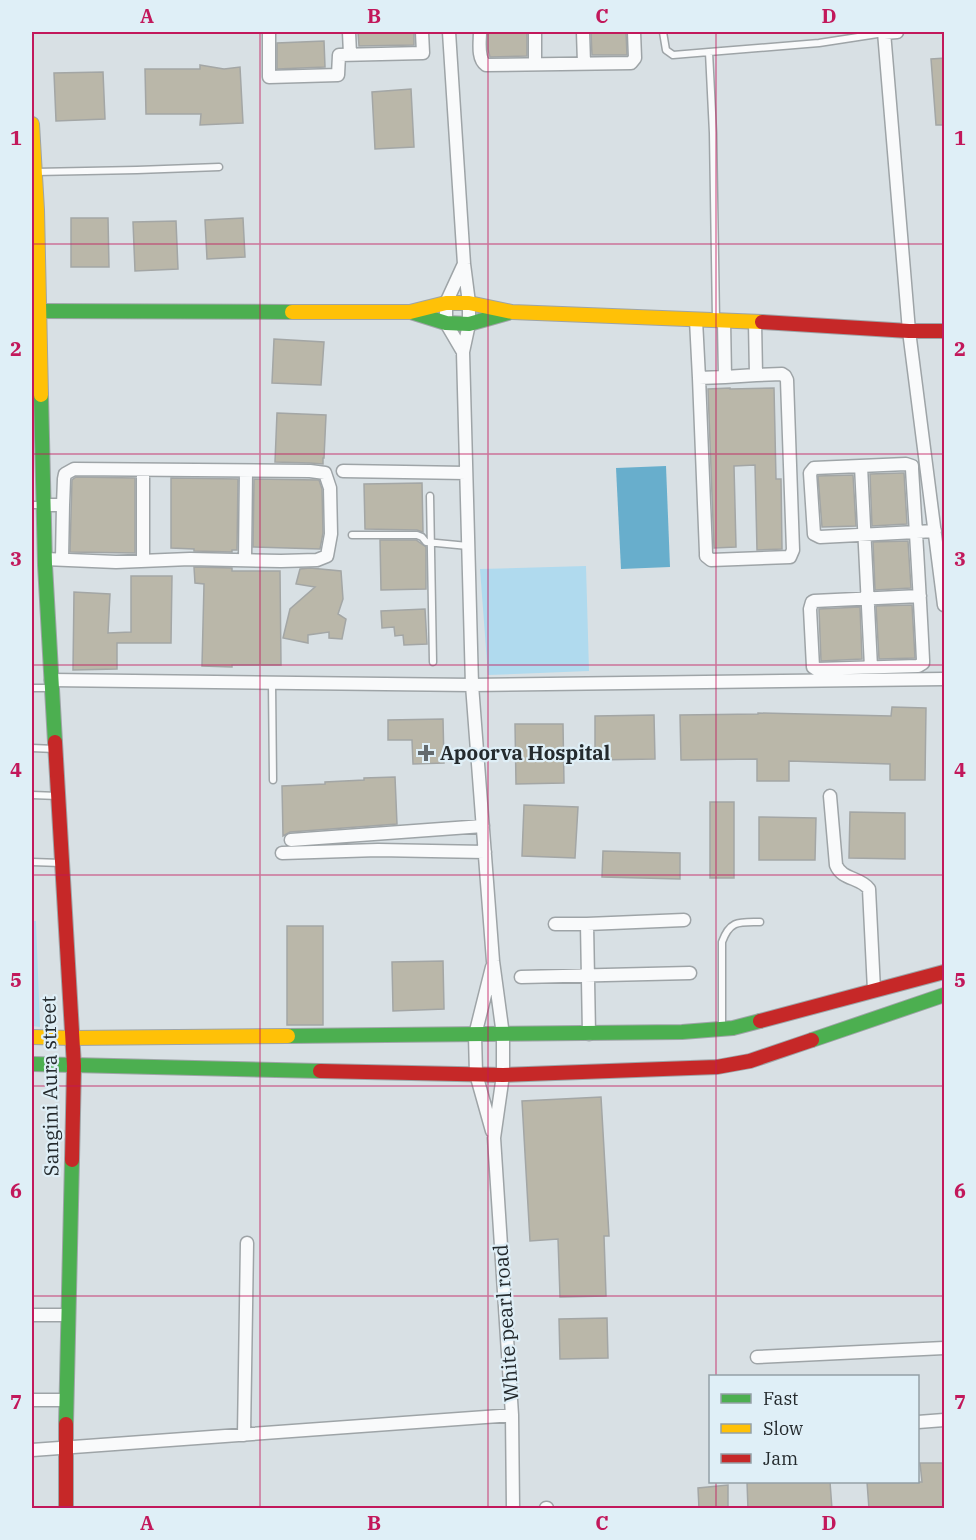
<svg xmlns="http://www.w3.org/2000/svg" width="976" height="1540" font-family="'IBM Plex Serif',serif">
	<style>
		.green { fill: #b0daee }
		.water { fill: #68aecc }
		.building { fill: #bab7a9; stroke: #a3a6a5; stroke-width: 1.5 }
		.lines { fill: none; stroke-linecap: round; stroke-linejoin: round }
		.lane-casing { stroke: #9ea4a7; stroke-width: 9 }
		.street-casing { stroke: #9ea4a7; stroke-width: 15 }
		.fast-casing { stroke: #9ea4a7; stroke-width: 16 }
		.slow-casing { stroke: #9ea4a7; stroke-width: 16 }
		.jam-casing { stroke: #9ea4a7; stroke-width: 16 }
		.lane { stroke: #f9fafb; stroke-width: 6 }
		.street { stroke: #f9fafb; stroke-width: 12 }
		.fast { stroke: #4caf50; stroke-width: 14 }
		.slow { stroke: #ffc107; stroke-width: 14 }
		.jam { stroke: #c62828; stroke-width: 14 }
		.grid { fill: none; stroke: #c2185b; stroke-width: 1.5; stroke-opacity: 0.55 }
		.poi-dot { fill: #636a6d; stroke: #dfeff7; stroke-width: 2 }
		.labels { text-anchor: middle; stroke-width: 4.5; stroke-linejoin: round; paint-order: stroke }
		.poi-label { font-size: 20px; font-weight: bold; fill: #242a2d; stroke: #dfeff7; text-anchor: start }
		.street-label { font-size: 20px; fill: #242a2d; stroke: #dfeff7 }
		.neatline { fill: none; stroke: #c2185b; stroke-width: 2 }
		.grid-label { font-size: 20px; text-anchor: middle; font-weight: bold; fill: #c2185b }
	</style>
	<rect width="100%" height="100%" fill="#d8e0e4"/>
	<!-- green -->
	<path class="green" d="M 586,566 L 589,671 L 488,675 L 480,569 Z
		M 32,921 L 36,921 L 40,1027 L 32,1026 Z"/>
	<!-- water -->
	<path class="water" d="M 666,466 L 670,567 L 621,569 L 616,468 Z"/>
	<!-- building -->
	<path class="building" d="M 358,32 L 414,32 L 414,45 L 359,46 Z
		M 488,32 L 527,32 L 527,56 L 490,57 L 488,49 Z
		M 591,32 L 626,32 L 627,55 L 592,55 Z
		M 324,41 L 325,67 L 277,69 L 277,43 Z
		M 945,58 L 945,125 L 936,125 L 931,59 Z
		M 200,65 L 224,69 L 240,67 L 243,123 L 200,125 L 201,114 L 146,114 L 145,69 L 200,69 Z
		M 103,72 L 105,119 L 56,121 L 54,73 Z
		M 411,89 L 414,147 L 375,149 L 372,92 Z
		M 71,218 L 108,218 L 109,267 L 71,267 Z
		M 243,218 L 245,257 L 207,259 L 205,220 Z
		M 176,221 L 178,269 L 135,271 L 133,222 Z
		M 274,339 L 324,342 L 321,385 L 272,383 Z
		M 730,388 L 730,389 L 774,388 L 776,479 L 781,479 L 782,549 L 757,550 L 755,465 L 734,466 L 736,547 L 714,548 L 708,389 Z
		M 277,413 L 326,415 L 324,458 L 323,458 L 323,464 L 310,463 L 275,462 Z
		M 902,473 L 904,473 L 907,524 L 872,526 L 870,474 Z
		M 853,475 L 856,526 L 822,527 L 818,476 Z
		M 76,477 L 135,478 L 135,553 L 70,552 L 72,480 Z
		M 171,478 L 238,479 L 237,550 L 232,550 L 232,552 L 194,551 L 194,549 L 171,548 Z
		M 254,479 L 319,480 L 322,489 L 323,533 L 320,549 L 253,547 Z
		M 422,483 L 423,532 L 417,530 L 365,529 L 364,484 Z
		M 380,540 L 416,540 L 426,547 L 426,589 L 381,590 Z
		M 908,541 L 911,588 L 875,590 L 873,542 Z
		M 194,567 L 232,568 L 232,571 L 280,571 L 281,665 L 232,665 L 232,667 L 202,666 L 204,584 L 195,583 Z
		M 310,568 L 341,571 L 343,599 L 338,614 L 346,619 L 342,639 L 329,638 L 329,632 L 308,635 L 308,643 L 283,638 L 290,609 L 315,587 L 296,584 L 300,569 Z
		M 131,576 L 172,576 L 171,643 L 117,643 L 117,669 L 73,670 L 74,592 L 110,594 L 108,633 L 131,632 Z
		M 912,605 L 915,658 L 879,659 L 876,606 Z
		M 860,607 L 862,659 L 821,661 L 819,609 Z
		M 425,609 L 427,644 L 404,645 L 403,635 L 395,636 L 394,627 L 382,628 L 381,611 Z
		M 892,707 L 926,708 L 925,780 L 890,780 L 890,764 L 789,761 L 789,781 L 757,781 L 757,759 L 681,760 L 680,715 L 758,714 L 758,713 L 891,716 Z
		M 654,715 L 655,759 L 595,760 L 595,716 Z
		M 443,719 L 444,763 L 413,764 L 412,740 L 388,740 L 388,720 Z
		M 515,724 L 563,724 L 564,783 L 516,784 Z
		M 395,777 L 397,824 L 290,832 L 283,836 L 282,786 L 325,784 L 325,782 L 364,780 L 364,778 Z
		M 710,802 L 734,802 L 734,878 L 710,878 Z
		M 524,805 L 578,807 L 575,858 L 522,856 Z
		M 850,812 L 905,813 L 905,859 L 849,858 Z
		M 759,817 L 816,818 L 815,860 L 759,860 Z
		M 603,851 L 680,853 L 680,879 L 602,877 Z
		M 287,926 L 323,926 L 323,1025 L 287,1025 Z
		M 443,961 L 444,1009 L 393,1011 L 392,962 Z
		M 601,1097 L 609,1236 L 604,1236 L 606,1296 L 560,1297 L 558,1239 L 530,1241 L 522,1101 Z
		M 607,1318 L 608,1358 L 560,1359 L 559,1319 Z
		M 920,1463 L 945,1463 L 945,1508 L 869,1509 L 867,1482 L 922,1482 Z
		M 747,1482 L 830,1482 L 832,1509 L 748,1509 Z
		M 728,1485 L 728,1509 L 699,1509 L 698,1488 Z"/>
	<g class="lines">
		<defs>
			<path id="lane" d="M 663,32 L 666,50 L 673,55 L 709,52
				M 35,172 L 137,170 L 219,167
				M 716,320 L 713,133 L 709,52 L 819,43 L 884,33
				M 430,496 L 433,662
				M 32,505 L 43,505
				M 352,535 L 417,535 L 422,537 L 426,542 L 468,546
				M 272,683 L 273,780
				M 32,688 L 51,688
				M 32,748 L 55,749
				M 32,795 L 58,796
				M 32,862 L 61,863
				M 722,1028 L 722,942 C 730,920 739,922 760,922"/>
			<path id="street" d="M 269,32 L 269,77 L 338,75 L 339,55 L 423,53 L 422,32
				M 349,32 L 350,54
				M 449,32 L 464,264 L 469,303 L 469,324 L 463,352 L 472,685 L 493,961 L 503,1035 L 503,1075 L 494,1138 L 512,1415 L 513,1508
				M 480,32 C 480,42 477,59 486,65 L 631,63 L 635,58 L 634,32
				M 535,32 L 535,64
				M 583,32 L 584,63
				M 884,32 L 909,331 L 944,605
				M 884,33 L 897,32
				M 696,320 L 699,378
				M 724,321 L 725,377 L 699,378 L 706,553 L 706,556 L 711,560 L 790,557 L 793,550 L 787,380 L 785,376 L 782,374 L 756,375 L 755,322
				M 463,352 L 446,323 L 446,303 L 463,266
				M 725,377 L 756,375
				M 861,466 L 871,667
				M 343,471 L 466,473
				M 44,505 L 63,505 L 64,479 L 65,474 L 74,469 L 310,471 L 325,473 L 330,488 L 331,534 L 327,556 L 317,560 L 281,561 L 190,559 L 116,562 L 45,559
				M 62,559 L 63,505
				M 245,559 L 246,471
				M 143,560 L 143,470
				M 920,596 L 814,601 L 812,602 L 810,609 L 813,667 L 816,669 L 918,666 L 923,663 L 923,660 C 920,596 916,532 912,469 L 912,466 L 906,464 L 814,468 L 810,473 L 814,534 L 820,537 L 916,532 L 935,531
				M 51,680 L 472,685 L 944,679
				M 830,796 L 836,865 C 842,880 860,877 869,889 L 874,990
				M 291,840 L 483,826
				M 282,853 L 378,850 L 485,852
				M 555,924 L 587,924
				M 492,967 L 475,1035 L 476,1074 L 492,1131
				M 521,977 L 690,973
				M 589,1034 L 587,924 L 684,920
				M 32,1315 L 68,1315
				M 757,1357 L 944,1348
				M 32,1400 L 66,1400
				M 918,1422 L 944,1420
				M 244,1435 L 247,1243
				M 32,1450 L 512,1415
				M 546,1508 L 547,1508"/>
			<path id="fast" d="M 32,311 L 292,312
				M 411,312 L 446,323 L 469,324 L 508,313
				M 41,395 L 45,565 L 55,742
				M 288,1036 L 682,1032 L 733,1028 L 760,1021
				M 812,1040 L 944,995
				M 32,1064 L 320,1071
				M 66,1424 L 72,1160"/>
			<path id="slow" d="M 32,124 L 37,210 L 41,395
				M 292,312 L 410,312 L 446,303 L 469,303 L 512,312 L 762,322
				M 32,1037 L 72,1038 L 288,1036"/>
			<path id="jam" d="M 762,322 L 909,331 L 944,331
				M 55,742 L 74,1066 L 72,1160
				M 760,1021 L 944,972
				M 320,1071 L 503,1075 L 717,1067 L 750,1061 L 812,1040
				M 66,1424 L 66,1508"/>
		</defs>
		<!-- lane casing -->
		<use href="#lane" class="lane-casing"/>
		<!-- street casing -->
		<use href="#street" class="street-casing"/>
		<!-- fast casing -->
		<use href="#fast" class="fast-casing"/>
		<!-- slow casing -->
		<use href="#slow" class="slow-casing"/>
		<!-- jam casing -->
		<use href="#jam" class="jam-casing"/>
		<!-- lane -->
		<use href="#lane" class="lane"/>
		<!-- street -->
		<use href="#street" class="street"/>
		<!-- fast -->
		<use href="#fast" class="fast"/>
		<!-- slow -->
		<use href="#slow" class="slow"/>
		<!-- jam -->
		<use href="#jam" class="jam"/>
	</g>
	<!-- grid -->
	<path class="grid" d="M 260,32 L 260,1508M 488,32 L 488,1508M 716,32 L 716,1376M 32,244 L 944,244M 32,454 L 944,454M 32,665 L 944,665M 32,875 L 944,875M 32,1086 L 944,1086M 32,1296 L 944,1296M 716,1482 L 716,1508"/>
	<!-- markers -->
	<path class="poi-dot" d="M423 744h6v6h6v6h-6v6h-6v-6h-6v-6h6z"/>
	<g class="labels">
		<!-- poi labels -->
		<g class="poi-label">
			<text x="440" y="760">Apoorva Hospital</text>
		</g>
		<!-- street labels -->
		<g class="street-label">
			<text transform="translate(50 1086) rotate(-91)" y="7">Sangini Aura street</text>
			<text transform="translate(506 1323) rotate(-94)" y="7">White pearl road</text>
		</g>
	</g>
	<!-- border -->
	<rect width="976" height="1540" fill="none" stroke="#dfeff7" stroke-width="66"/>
	<!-- legend -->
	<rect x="709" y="1375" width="210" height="108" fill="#dfeff7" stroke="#94a0a6" stroke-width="1.5"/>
	<rect x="721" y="1394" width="30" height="9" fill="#4caf50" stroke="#94a0a6" stroke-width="1.5"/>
	<text x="763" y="1405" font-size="18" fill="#242a2d">Fast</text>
	<rect x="721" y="1424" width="30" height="9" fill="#ffc107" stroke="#94a0a6" stroke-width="1.5"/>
	<text x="763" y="1435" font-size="18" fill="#242a2d">Slow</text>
	<rect x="721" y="1454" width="30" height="9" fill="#c62828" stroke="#94a0a6" stroke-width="1.5"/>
	<text x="763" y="1465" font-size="18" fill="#242a2d">Jam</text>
	<rect x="33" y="33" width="910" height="1474" class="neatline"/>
	<g class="grid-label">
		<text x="147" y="23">A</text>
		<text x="374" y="23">B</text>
		<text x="602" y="23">C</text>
		<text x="829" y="23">D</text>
		<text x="16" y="145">1</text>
		<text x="960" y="145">1</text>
		<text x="16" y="356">2</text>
		<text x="960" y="356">2</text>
		<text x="16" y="566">3</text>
		<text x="960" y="566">3</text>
		<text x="16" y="777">4</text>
		<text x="960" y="777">4</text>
		<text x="16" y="987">5</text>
		<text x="960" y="987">5</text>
		<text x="16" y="1198">6</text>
		<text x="960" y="1198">6</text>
		<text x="16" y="1409">7</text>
		<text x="960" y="1409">7</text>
		<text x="147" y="1530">A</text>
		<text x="374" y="1530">B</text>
		<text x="602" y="1530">C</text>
		<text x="829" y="1530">D</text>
	</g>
</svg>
